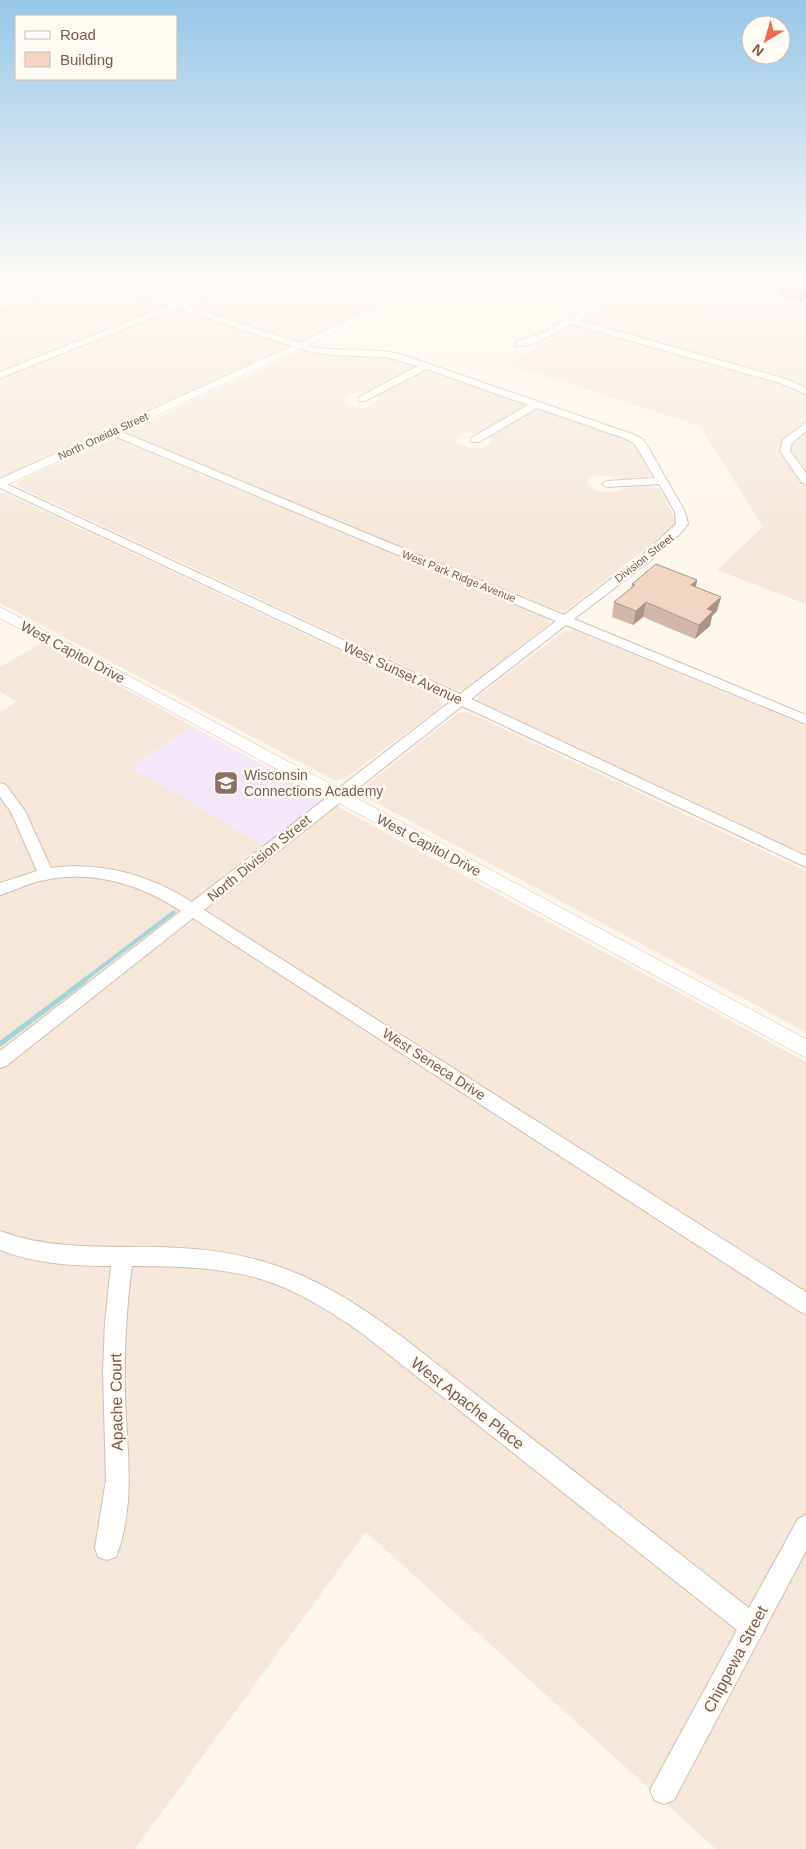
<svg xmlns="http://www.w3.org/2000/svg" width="806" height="1849" font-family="Helvetica,sans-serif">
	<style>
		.residential { fill: #f5e8da }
		.commercial { fill: #fde8e0 }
		.education { fill: #f3e8fa }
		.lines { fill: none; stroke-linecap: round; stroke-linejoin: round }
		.stream-far1 { stroke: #a5d3da; stroke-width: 4 }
		.stream { stroke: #a5d3da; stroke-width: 5 }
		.minor-casing { stroke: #d1beb0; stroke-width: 2 }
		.tertiary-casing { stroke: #d1beb0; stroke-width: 1 }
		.minor { fill: #fff; fill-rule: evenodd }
		.tertiary { fill: #fff; fill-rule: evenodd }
		.wall { fill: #d1b7a8 }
		.shaded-wall { fill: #aa9588 }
		.building { fill: #f3d5c3; stroke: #aa9588 }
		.labels { text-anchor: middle; stroke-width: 5; stroke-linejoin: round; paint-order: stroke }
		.far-street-label { font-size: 11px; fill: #7a5c4d; stroke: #fffaf3 }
		.street-label { font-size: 14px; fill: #7a5c4d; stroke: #fffaf3 }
		.education-label { font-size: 14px; fill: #785e54; stroke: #fffaf3; text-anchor: start }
		.near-street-label { font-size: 16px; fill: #7a5c4d; stroke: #fffaf3 }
	</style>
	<rect width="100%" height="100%" fill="#fdf6ec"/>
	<!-- residential -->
	<path class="residential" d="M 92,276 L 446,276 L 0,481 L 0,309 Z
		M 759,276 L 798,276 L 755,305 L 724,297 Z
		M 632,293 L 806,340 L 806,604 L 717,570 L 763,527 L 700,426 L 507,364 Z
		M 303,350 L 332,356 L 387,356 L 413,366 L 415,369 L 371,391 L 352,394 L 345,398 L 345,402 L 353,406 L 363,408 L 373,405 L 379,399 L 378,394 L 421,372 L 431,371 L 523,403 L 524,407 L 483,431 L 464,433 L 457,437 L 458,443 L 466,447 L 480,448 L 490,445 L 492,433 L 533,410 L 545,410 L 629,440 L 637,448 L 653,475 L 649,477 L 623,479 L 609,476 L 594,475 L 588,480 L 588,485 L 595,490 L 609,493 L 619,491 L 625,488 L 651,485 L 659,489 L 676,521 L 671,529 L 567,610 L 556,610 L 129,435 L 131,430 Z
		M 116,439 L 546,617 L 550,623 L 465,690 L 456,690 L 15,485 L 19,481 L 107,440 Z
		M 0,493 L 5,493 L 438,697 L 442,706 L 346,778 L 334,780 L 0,603 Z
		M 574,630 L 806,726 L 806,856 L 480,704 L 477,697 L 563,632 Z
		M 42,643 L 192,726 L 132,767 L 265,846 L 324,799 L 806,1062 L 806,1849 L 716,1849 L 366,1532 L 135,1849 L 0,1849 L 0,712 L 17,702 L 0,691 L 0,667 Z
		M 468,712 L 806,871 L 806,1032 L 369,799 L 364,787 L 458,713 Z"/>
	<!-- commercial -->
	<path class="commercial" d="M 590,276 L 759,276 L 724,297 L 755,305 L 798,276 L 806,278 L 806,340 L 632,293 L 639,289 Z"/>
	<!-- education -->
	<path class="education" d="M 0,276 L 74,276 L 0,303 Z
		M 192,726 L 324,799 L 265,846 L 131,768 Z"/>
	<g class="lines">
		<!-- stream-far1 -->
		<path class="stream-far1" d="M 83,981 L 174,912"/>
		<!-- stream -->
		<path class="stream" d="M 0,1044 L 85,980"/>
		<defs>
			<path id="minor" d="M 79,276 L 96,276 L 177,302 L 243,276 L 253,276 L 252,278 L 185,305 L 313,347 C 342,352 371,347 400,354 L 632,434 L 642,439 L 648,447 L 685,512 L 688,524 L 680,534 L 651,560 L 574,619 L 806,715 L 806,724 L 566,625 L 471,699 L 806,856 L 806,867 L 462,706 L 204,910 L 806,1292 L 806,1314 L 799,1311 L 193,918 L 6,1066 L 0,1068 L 0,1051 L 181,911 C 139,883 90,869 40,881 C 26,884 14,891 0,895 L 0,883 L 37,871 L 11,812 L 0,797 L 0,783 L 6,785 L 25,811 L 51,868 C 101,861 150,875 192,902 L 451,701 L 0,488 L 0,481 L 460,694 L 556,621 L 109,434 L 109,430 L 117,430 L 564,615 L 642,555 L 676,524 L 675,512 L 659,484 L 607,487 L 602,484 L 607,481 L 655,478 L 634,443 L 624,438 L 537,408 L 479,442 L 471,442 L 471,438 L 528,405 L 427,369 L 365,401 L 359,401 L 359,397 L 418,366 L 386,357 L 333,355 L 311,352 L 177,308 L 0,378 L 0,372 L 169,305 L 88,278 L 0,309 L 0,303 Z
				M 572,276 C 585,274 619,282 627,292 L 578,320 L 786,379 L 806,388 L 806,394 L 780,383 L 571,324 C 558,331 532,348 516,346 L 516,342 L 540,334 L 618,291 Z
				M 806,423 L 806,431 L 792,443 L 790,451 L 806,473 L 806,484 L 802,483 L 780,451 L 783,440 Z
				M 0,1231 C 51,1250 103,1246 157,1247 C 261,1249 318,1275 401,1336 L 749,1608 L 798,1519 L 806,1515 L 806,1551 L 674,1800 L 664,1804 L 654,1800 L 650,1790 L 737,1630 L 363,1334 C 334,1314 305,1295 273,1283 C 228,1267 179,1266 132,1266 C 126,1309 124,1354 125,1398 C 127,1451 136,1506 116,1557 L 107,1560 L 98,1557 L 95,1548 L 106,1480 L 103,1372 L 105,1322 L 111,1266 C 73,1266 36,1264 0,1250 Z"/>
			<path id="tertiary" d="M 445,276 L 457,276 L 0,488 L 0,479 Z
				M 0,607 L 806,1039 L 806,1058 L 0,618 Z"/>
		</defs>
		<!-- minor casing -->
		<use href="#minor" class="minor-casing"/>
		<!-- tertiary casing -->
		<use href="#tertiary" class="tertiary-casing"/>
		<!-- minor -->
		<use href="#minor" class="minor"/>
		<!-- tertiary -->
		<use href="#tertiary" class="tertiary"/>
	</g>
	<!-- wall -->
	<path class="wall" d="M 806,278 L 800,302 L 778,296 L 780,284 Z
		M 697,580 L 696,587 L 721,597 L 717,611 L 712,616 L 710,626 L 695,639 L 643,617 L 633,625 L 612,617 L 614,602 L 631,588 L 632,584 Z"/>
	<!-- shaded-wall -->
	<path class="shaded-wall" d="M 806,288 L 806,298 L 800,302 L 803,290 Z
		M 697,580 L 694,594 L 691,585 Z
		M 721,597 L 717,611 L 712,616 L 710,626 L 695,639 L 699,625 L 707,609 Z
		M 646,602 L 643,617 L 633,625 L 636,611 Z"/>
	<!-- building -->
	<path class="building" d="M 794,276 L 806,278 L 806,288 L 803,290 L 780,284 Z
		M 656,564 L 697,580 L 691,585 L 721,597 L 707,609 L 713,611 L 699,625 L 646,602 L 636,611 L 614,602 L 635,585 L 632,584 Z"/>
	<!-- sky -->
	<linearGradient id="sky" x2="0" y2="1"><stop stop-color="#97c7e8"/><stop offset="0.52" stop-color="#fefbf6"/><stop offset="1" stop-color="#fefbf6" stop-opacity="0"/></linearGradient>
	<rect width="806" height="534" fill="url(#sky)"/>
	<!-- icons -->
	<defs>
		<symbol id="school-square" viewBox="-11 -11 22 22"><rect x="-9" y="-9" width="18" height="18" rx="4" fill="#8d6e63" stroke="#fffaf3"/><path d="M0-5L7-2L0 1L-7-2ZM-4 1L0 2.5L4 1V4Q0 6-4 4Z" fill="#fff"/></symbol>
	</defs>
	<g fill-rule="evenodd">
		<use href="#school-square" x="212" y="769" width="28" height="28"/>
	</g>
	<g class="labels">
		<!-- far-street labels -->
		<g class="far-street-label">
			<text transform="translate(103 436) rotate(-25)" y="4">North Oneida Street</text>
			<text transform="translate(644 558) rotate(-38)" y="4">Division Street</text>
			<text transform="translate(459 576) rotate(22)" y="4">West Park Ridge Avenue</text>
		</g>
		<!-- street labels -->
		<g class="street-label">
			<text transform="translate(73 652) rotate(28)" y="5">West Capitol Drive</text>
			<text transform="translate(403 673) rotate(25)" y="5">West Sunset Avenue</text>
			<text transform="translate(429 845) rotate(28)" y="5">West Capitol Drive</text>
			<text transform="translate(259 858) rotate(-39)" y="5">North Division Street</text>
			<text transform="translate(434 1064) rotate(33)" y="5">West Seneca Drive</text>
		</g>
		<!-- education labels -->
		<g class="education-label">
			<text x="244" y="780">Wisconsin<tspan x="244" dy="16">Connections Academy</tspan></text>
		</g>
		<!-- near-street labels -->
		<g class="near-street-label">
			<text transform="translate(116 1402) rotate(-91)" y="6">Apache Court</text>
			<text transform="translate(468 1403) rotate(38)" y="6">West Apache Place</text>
			<text transform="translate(735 1659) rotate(-62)" y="6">Chippewa Street</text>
		</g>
	</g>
	<!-- legend -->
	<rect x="15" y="15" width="162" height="65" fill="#fffaf3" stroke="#cabbb1"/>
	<rect x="25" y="31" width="25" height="8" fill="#ffffff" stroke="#cabbb1"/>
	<text x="60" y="40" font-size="15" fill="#7a5c4d">Road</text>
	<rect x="25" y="52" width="25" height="15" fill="#f3d5c3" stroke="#cabbb1"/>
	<text x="60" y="65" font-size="15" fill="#7a5c4d">Building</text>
	<!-- north arrow -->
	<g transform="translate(766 40) rotate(218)"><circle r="24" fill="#fffaf3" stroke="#cabbb1"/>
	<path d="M0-4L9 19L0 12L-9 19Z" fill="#e76f51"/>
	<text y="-8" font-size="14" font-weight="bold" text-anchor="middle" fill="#7a5c4d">N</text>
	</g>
</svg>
